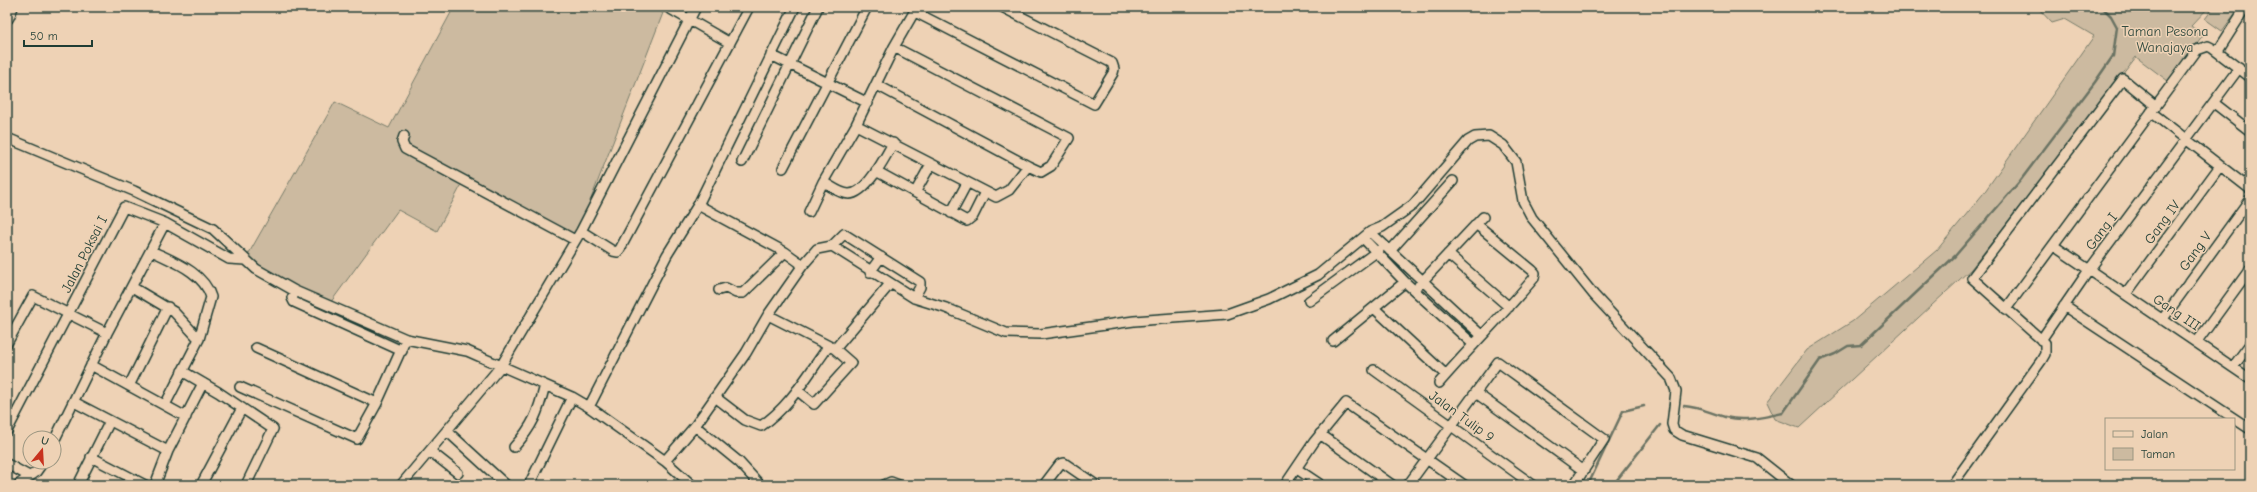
<svg xmlns="http://www.w3.org/2000/svg" width="2257" height="492" font-family="'Comic Neue',sans-serif">
	<style>
		.green { fill: #ccbaa0; stroke: #767c6a }
		.lines { fill: none; stroke-linecap: round; stroke-linejoin: round }
		.stream { stroke: #6a7363; stroke-width: 2.5 }
		.minor-casing { stroke: #1f3d34; stroke-width: 12 }
		.highway-casing { stroke: #1f3d34; stroke-width: 16 }
		.minor { stroke: #eed2b5; stroke-width: 9 }
		.highway { stroke: #eed2b5; stroke-width: 13 }
		.labels { text-anchor: middle; stroke-width: 3; stroke-linejoin: round; paint-order: stroke }
		.park-label { font-size: 14px; fill: #304a3f; stroke: #eed2b5 }
		.street-label { font-size: 14px; fill: #1f3d34; stroke: #eed2b5 }
	</style>
	<rect width="100%" height="100%" fill="#eed2b5"/>
	<filter id="ink" filterUnits="userSpaceOnUse"><feTurbulence type="fractalNoise" baseFrequency=".025" numOctaves="2"/><feDisplacementMap in="SourceGraphic" scale="8" xChannelSelector="R" yChannelSelector="G"/><feConvolveMatrix kernelMatrix="1 2 1 2 8 2 1 2 1" color-interpolation-filters="sRGB"/></filter>
	<g filter="url(#ink)">
		<!-- green -->
		<path class="green" d="M 454,7 L 652,7 L 663,13 L 575,240 L 464,180 L 437,231 L 398,210 L 328,306 L 245,260 L 335,102 L 389,128 Z
			M 2037,7 L 2209,7 L 2191,26 L 2203,35 L 2168,81 L 2136,57 L 1971,269 L 1799,428 L 1775,419 L 1767,402 L 1807,350 L 1853,321 L 1937,250 L 1983,194 L 2094,36 L 2065,19 L 2052,23 Z
			M 2214,7 L 2237,7 L 2239,8 L 2222,31 L 2205,19 Z"/>
		<g class="lines">
			<!-- stream -->
			<path class="stream" d="M 1684,406 C 1700,407 1710,413 1725,417 C 1745,422 1765,417 1783,413 L 1820,360 L 1835,354 L 1848,346 L 1861,345 L 1955,256 L 2020,181 L 2095,82 L 2113,56 L 2117,27 L 2111,16 L 2102,7
				M 1588,485 L 1623,411 L 1644,406
				M 1613,485 L 1660,425"/>
			<defs>
				<path id="minor" d="M 667,7 L 730,43
					M 915,12 L 1094,104 L 1113,73 L 1114,69 L 1112,63 L 1002,7
					M 2218,51 L 2246,7
					M 771,55 L 868,103
					M 877,85 L 1028,166
					M 2214,103 L 2250,131
					M 2151,112 L 2250,189
					M 856,125 L 996,197 L 1009,190 L 1028,166 L 1041,172 L 1051,166 L 1069,138 L 894,47
					M 404,136 L 402,142 L 405,149 L 575,240
					M 7,138 L 134,191 L 213,229 L 256,269 L 295,291 L 406,339 L 467,351 L 572,397 L 589,407 L 665,461 L 695,426 L 746,353 L 768,315 L 803,265 L 817,249 L 832,246 L 914,298 L 946,308 L 1006,333 L 1041,334 L 1134,321 L 1227,314 L 1269,299 L 1318,275 L 1370,232 L 1382,227 L 1413,205 L 1468,141 L 1475,137 L 1489,136 L 1503,145 L 1516,162 L 1523,201 L 1532,218 L 1594,295 L 1671,378 L 1676,391 L 1672,424 L 1674,430 L 1682,435 L 1757,458 L 1791,485
					M 893,143 C 886,156 866,194 849,194 C 840,194 831,186 823,182 L 856,125 L 894,47 L 917,7
					M 742,162 L 818,7
					M 783,168 L 867,7
					M 876,171 L 967,221 L 973,216 L 985,192
					M 916,191 L 931,164
					M 698,205 L 785,252 L 803,265
					M 809,212 L 823,182
					M 951,213 L 967,183
					M 581,231 L 613,251 L 618,252 L 620,249 L 749,7
					M 1370,232 L 1481,335
					M 1363,238 L 1405,282 L 1473,344
					M 832,246 L 844,234 L 920,282 L 920,287 L 914,298
					M 2054,246 L 2250,379
					M 152,251 C 172,261 204,272 211,297 L 199,339 L 165,405
					M 1390,251 L 1453,181
					M 1448,254 L 1509,307
					M 870,272 L 881,257
					M 1419,285 L 1483,217
					M 132,287 L 174,312 L 199,339
					M 719,290 L 726,288 L 736,293 L 743,293 L 785,252
					M 295,291 L 292,298 L 294,302 L 402,351
					M 2126,294 L 2220,166
					M 1309,301 L 1379,250
					M 2064,306 L 2250,429
					M 1374,308 L 1446,375
					M 2006,309 L 2197,50 L 2208,46 L 2212,48 L 2250,77
					M 768,315 L 835,349 L 851,363 L 814,404 L 797,390
					M 2162,320 L 2250,199
					M 2041,340 L 2089,270 L 2239,68
					M 1333,341 L 1405,282
					M 2197,342 L 2250,269
					M 7,343 L 33,296 L 107,333
					M 256,348 L 377,403
					M 835,349 L 890,284
					M 91,365 L 186,417
					M 2233,367 L 2250,344
					M 1374,370 L 1533,485
					M 182,371 L 218,392 L 273,429 L 246,485
					M 1439,383 C 1470,347 1504,314 1534,278 L 1535,273 L 1532,270 L 1476,224
					M 129,386 L 168,307
					M 240,387 L 357,439 L 377,403 L 406,339
					M 1476,393 L 1584,471
					M 715,397 L 745,420 L 761,426 C 790,407 808,374 828,347
					M 74,402 L 168,451
					M 589,407 L 667,255 L 698,205 L 795,7
					M 695,426 L 739,462 L 760,485
					M 7,431 L 124,207 L 165,223 L 229,259 L 245,260
					M 447,431 L 506,485
					M 1320,434 L 1392,485
					M 54,441 L 107,333 L 165,223
					M 514,447 C 533,426 538,413 545,385
					M 430,451 L 458,473
					M 91,457 L 145,485
					M 665,461 L 692,485
					M 7,464 L 29,476
					M 1297,469 L 1321,485
					M 18,485 L 36,472 L 43,462
					M 78,485 L 110,421
					M 155,485 L 168,451 L 203,383
					M 201,485 L 242,408
					M 401,485 L 501,366 L 581,231 L 696,7
					M 529,485 L 572,397
					M 884,485 L 891,482 L 899,485
					M 1044,485 L 1060,464 L 1064,463 L 1096,485
					M 1285,485 L 1314,442 L 1346,403 L 1464,485
					M 1408,485 L 1498,362 L 1604,439 L 1574,485
					M 1952,485 L 2041,361 L 2045,354 L 2045,343 L 1972,278 L 2123,79 L 2156,106"/>
				<path id="highway" d="M 7,17 L 11,7"/>
			</defs>
			<!-- minor casing -->
			<use href="#minor" class="minor-casing"/>
			<!-- highway casing -->
			<use href="#highway" class="highway-casing"/>
			<!-- minor -->
			<use href="#minor" class="minor"/>
			<!-- highway -->
			<use href="#highway" class="highway"/>
		</g>
	</g>
	<g class="labels">
		<!-- park labels -->
		<g class="park-label">
			<text x="2165" y="36">Taman Pesona<tspan x="2165" dy="16">Wanajaya</tspan></text>
		</g>
		<!-- street labels -->
		<g class="street-label">
			<text transform="translate(2162 222) rotate(-54)" y="5">Gang IV</text>
			<text transform="translate(2101 231) rotate(-53)" y="5">Gang I</text>
			<text transform="translate(2195 251) rotate(-54)" y="5">Gang V</text>
			<text transform="translate(84 254) rotate(-63)" y="5">Jalan Poksai I</text>
			<text transform="translate(2177 312) rotate(34)" y="5">Gang III</text>
			<text transform="translate(1462 416) rotate(36)" y="5">Jalan Tulip 9</text>
		</g>
	</g>
	<!-- margin -->
	<rect width="2257" height="492" fill="none" stroke="#eed2b5" stroke-width="24"/>
	<rect x="12" y="12" width="2233" height="468" fill="none" stroke="#1f3d34" stroke-width="1.5" filter="url(#ink)"/>
	<!-- legend -->
	<rect x="2105" y="418" width="130" height="52" fill="#eed2b5" stroke="#9b9681"/>
	<rect x="2113" y="431" width="20" height="6" fill="#eed2b5" stroke="#9b9681"/>
	<text x="2141" y="438" font-size="12" fill="#1f3d34">Jalan</text>
	<rect x="2113" y="448" width="20" height="12" fill="#ccbaa0" stroke="#9b9681"/>
	<text x="2141" y="458" font-size="12" fill="#1f3d34">Taman</text>
	<!-- north arrow -->
	<g transform="translate(42 450) rotate(18)"><circle r="19" fill="#eed2b5" stroke="#9b9681"/>
	<path d="M0-3L7 15L0 10L-7 15Z" fill="#c8321e"/>
	<text y="-6" font-size="11" font-weight="bold" text-anchor="middle" fill="#1f3d34">U</text>
	</g>
	<!-- scale -->
	<path d="M24 40v6h68v-6" fill="none" stroke="#1f3d34" stroke-width="2"/>
	<text x="30" y="40" font-size="12" fill="#1f3d34" stroke="#eed2b5" stroke-width="3" paint-order="stroke">50 m</text>
</svg>
